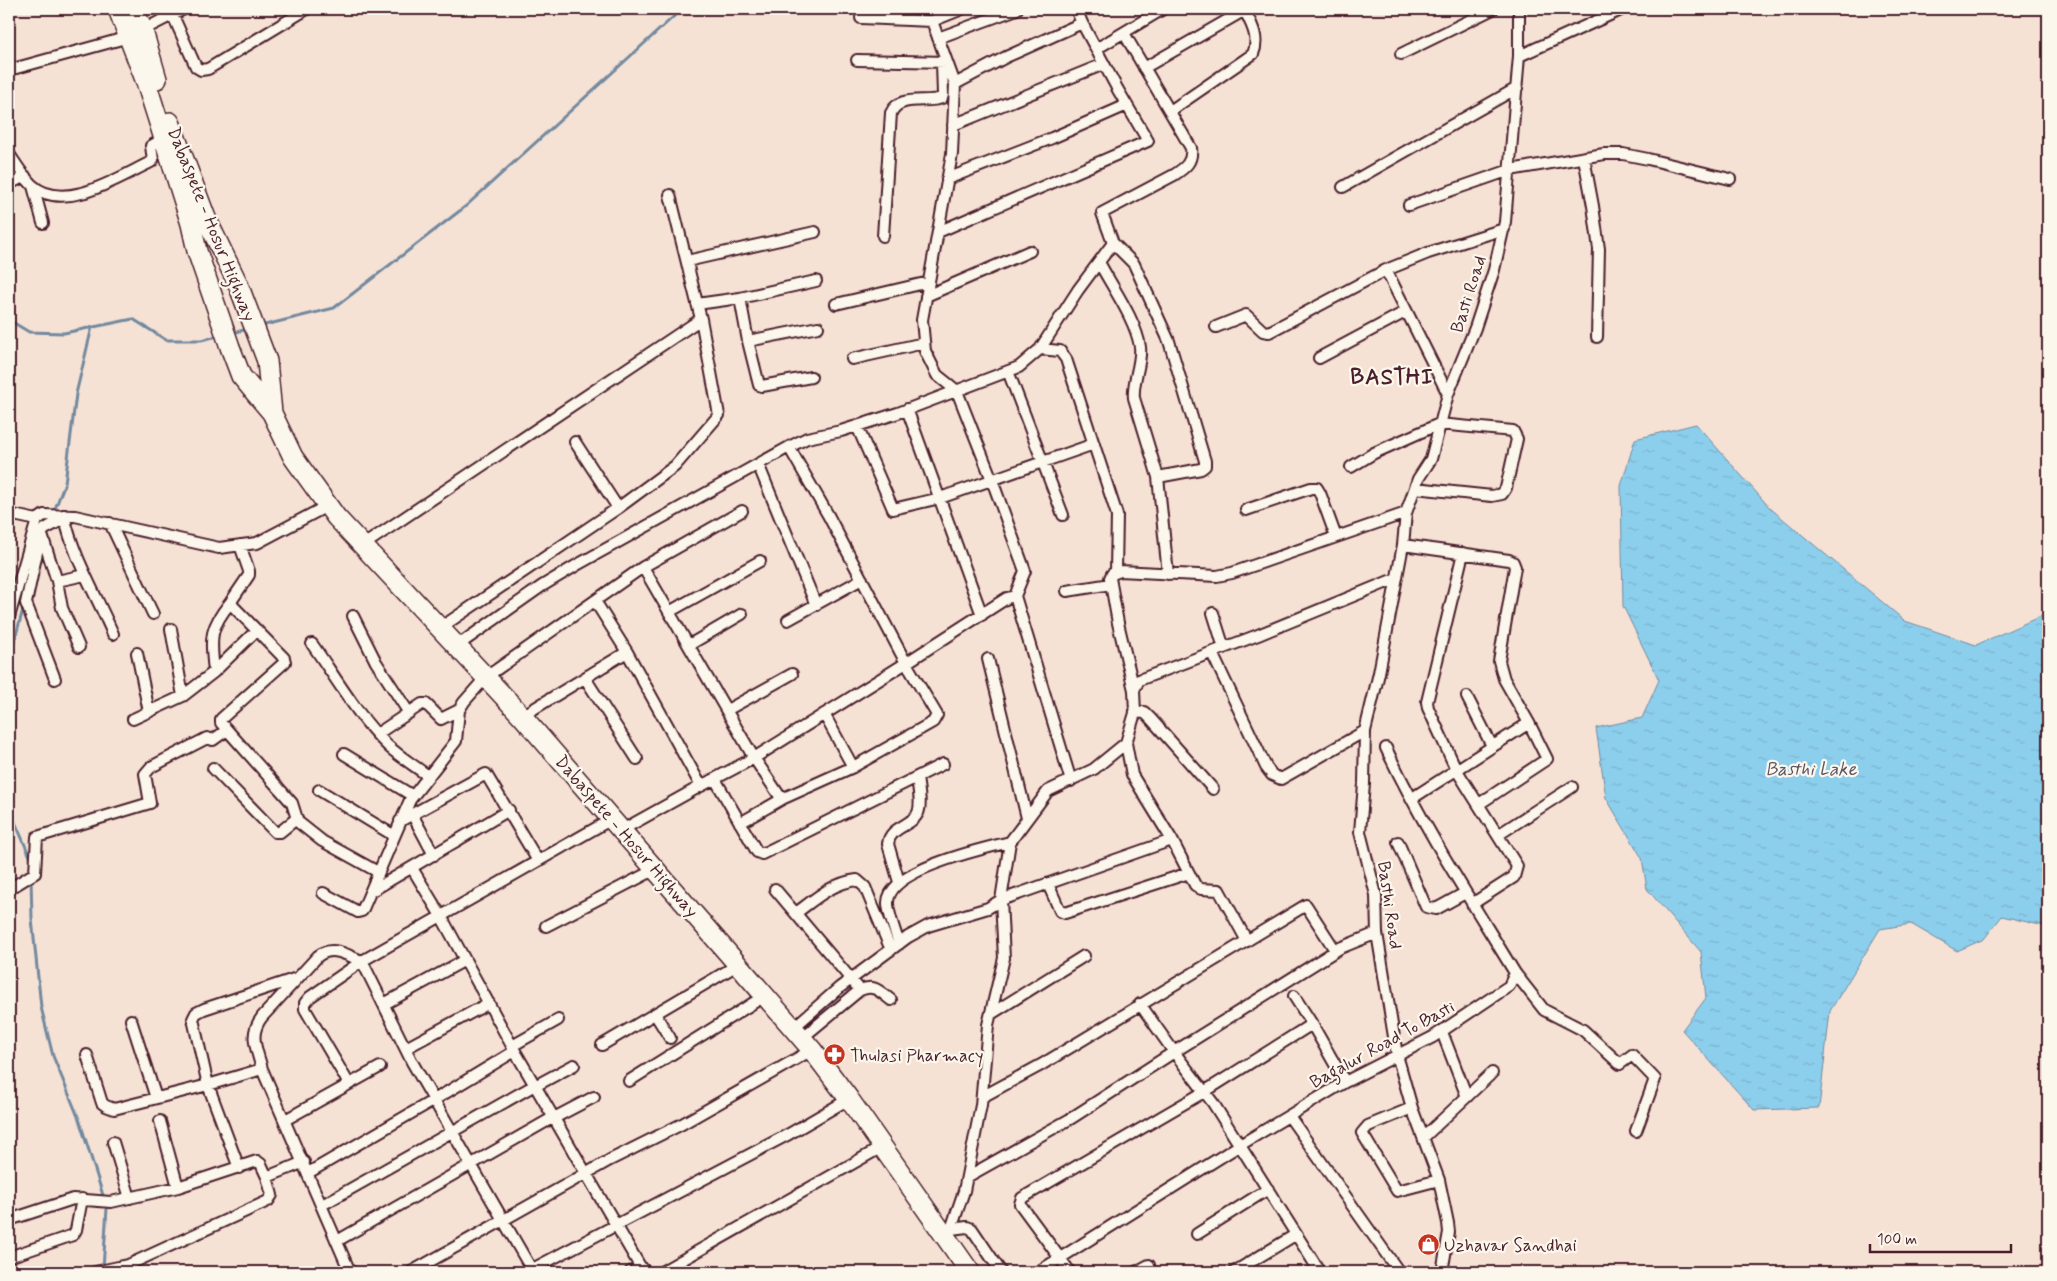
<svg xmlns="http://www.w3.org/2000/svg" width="2057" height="1281" font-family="Mynerve,sans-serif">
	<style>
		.water { fill: url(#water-ripples); stroke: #72899f }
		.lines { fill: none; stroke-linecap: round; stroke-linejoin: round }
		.stream { stroke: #72899f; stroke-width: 3 }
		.street-casing { stroke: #4a1f2b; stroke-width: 14 }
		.highway-casing { stroke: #4a1f2b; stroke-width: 22 }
		.street { stroke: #fbf7ec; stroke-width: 10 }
		.highway { stroke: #fbf7ec; stroke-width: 19 }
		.labels { text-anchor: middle; stroke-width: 4.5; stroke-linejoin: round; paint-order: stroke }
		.street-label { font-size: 18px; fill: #4a1f2b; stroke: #fbf7ec }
		.poi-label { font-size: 18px; fill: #4a1f2b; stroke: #fbf7ec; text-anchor: start }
		.water-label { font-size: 19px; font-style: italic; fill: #5e5465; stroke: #fbf7ec }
		.district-label { font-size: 22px; font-weight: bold; letter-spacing: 1px; fill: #4a1f2b; stroke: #fbf7ec }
	</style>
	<defs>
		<pattern id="water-ripples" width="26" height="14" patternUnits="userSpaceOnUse" patternTransform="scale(1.25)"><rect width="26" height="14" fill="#8ccfed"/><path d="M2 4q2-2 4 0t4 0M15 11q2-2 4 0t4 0" fill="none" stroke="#7ab1cb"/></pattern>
	</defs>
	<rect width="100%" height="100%" fill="#f6e2d5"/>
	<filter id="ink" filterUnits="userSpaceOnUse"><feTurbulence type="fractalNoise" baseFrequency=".02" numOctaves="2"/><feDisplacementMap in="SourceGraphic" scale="10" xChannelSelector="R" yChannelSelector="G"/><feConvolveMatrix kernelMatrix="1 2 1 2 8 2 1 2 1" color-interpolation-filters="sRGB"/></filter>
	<g filter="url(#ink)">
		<!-- water -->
		<path class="water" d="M 1696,424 L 1770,508 L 1905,621 L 1976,645 L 2048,613 L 2048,927 L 2002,916 L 1984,939 L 1957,951 L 1911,924 L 1880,929 L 1830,1011 L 1819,1108 L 1754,1110 L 1682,1030 L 1706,998 L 1701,952 L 1647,889 L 1642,858 L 1606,798 L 1596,728 L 1642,718 L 1659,680 L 1623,606 L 1621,486 L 1635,439 Z"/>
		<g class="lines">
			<!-- stream -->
			<path class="stream" d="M 9,320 L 29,332 L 64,333 L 133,319 L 166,340 L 201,340 L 218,336
				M 261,326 L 334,308 L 466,206 L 682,9
				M 232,333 L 248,329
				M 53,514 L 65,483 L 76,394 L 92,327
				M 9,660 L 24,606
				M 9,808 L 31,859 L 31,866
				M 31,877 L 32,919 L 41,1007 L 53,1056 L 79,1119 L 107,1208 L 103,1269"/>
			<defs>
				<path id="street" d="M 170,9 L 196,67 L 201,70 L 208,69 L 307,9
					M 962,9 L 932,21 L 955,84 L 952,154 L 922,320 L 925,351 L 937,375 L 957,391 L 992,480 L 1025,571 L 1015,596 L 1071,781
					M 861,18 L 932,21
					M 938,38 L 1017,9
					M 1096,49 L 1163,9
					M 1401,54 L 1493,9
					M 1519,56 L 1623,9
					M 857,60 L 947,62
					M 1144,68 L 1245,10
					M 9,70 L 129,37 L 184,9
					M 955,84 L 1006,57 L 1082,23 L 1076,9
					M 1170,111 L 1253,54 C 1260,38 1251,23 1244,9
					M 953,125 L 1104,64
					M 9,154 C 16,164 23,176 32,185 C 64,214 119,177 151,162 L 153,160 L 151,146 L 163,139
					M 1584,158 L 1593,206 L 1599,249 L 1597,337
					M 947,179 L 1052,138 L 1127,105
					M 9,184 L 25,176
					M 33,186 L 43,223
					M 1343,187 L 1517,88
					M 1409,205 L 1510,170 L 1604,154 L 1623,154 L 1648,159 L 1730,179
					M 938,232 L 1148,141 L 1118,90 L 1082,23
					M 883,236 L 891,113 C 899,94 926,104 942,98 L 943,95 L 942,62
					M 1113,243 L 1134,264 L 1169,341 L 1205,461 L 1205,466 L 1201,469 L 1158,477
					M 687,261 L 815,232
					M 1099,262 C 1112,287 1136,320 1140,347 C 1142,364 1132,381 1134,398 L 1158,477 L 1168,574
					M 1386,270 L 1448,394
					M 926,296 L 1030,251
					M 740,298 L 748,341 L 759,385 L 762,386 L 811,377
					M 697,304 L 740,298 L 816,281
					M 836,304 L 929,282
					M 1216,327 L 1246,315 L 1263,331 L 1269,332 L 1386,270 L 1428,253 L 1504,229
					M 748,341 L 818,327
					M 1040,349 L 1060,351 L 1066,359 L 1117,515 L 1116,571
					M 1319,358 L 1405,312
					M 852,359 L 924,343
					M 1008,371 L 1063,515
					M 907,409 L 982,615
					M 857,426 L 893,509 L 940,498 L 1094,444
					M 575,442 L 618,508
					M 789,447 L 807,438 L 841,431 L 898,413 L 1019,367 L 1040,349 L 1078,290 L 1113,243 L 1102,213 L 1174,175 C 1185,168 1193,162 1191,148 L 1124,33
					M 758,464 L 816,605
					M 1351,467 L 1374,453 L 1439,424 L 1513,431 L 1517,439 L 1506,488 L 1502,494 L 1492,496 L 1415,488
					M 1246,510 L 1311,488 L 1317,488 L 1320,493 L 1336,537
					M 9,514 L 37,520
					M 64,515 C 73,557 96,594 113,634
					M 110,523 L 153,614
					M 42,535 L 57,581 L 62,608 L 79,647
					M 240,545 L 249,571 L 249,575 L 230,603 L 284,658 L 285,662 L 221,719 L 221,723 L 292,803 L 298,822 L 322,841 L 378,872
					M 1403,545 L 1509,560 L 1513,562 L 1515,567 L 1499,661 L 1504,679 L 1529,723 L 1411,799
					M 362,546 L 701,319
					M 1463,553 L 1427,702 L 1428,708 L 1456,769 L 1517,866 L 1514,877 L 1472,904
					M 643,567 L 742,511
					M 57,581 L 85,575
					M 1067,591 L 1111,584
					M 595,601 L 627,652
					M 669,612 L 760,561
					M 1213,613 L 1224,648
					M 353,616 L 376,662 L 409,713
					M 9,617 L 37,520 L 44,515 L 75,516 L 219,548 L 257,543 L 327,506
					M 788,620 L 862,579
					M 440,628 L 618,508 L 675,466 L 719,415 L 701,319 L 670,195
					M 171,629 L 183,696
					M 312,644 C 336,678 358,717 388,746 C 400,757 415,766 428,776
					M 689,645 L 742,614
					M 457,646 L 542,586 L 577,565 L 789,447 L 828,515 L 906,663 L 754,758 L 701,786 L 627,652 L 522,716
					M 137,653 L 149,712
					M 1212,653 L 1266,767 L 1272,775 L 1281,779 L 1365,731
					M 988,659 L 1027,818
					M 214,672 C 211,639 208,630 230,603
					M 585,678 L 637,759
					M 55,679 L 26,603 L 41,534 L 45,529 L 65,518
					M 1134,690 L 1118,623 L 1110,578 L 1112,574 L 1120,571 L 1217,576 L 1232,573 L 1406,513
					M 1467,697 L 1492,746
					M 727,710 L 792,674
					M 1135,713 L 1144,712 L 1151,719 L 1213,789
					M 824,714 L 853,767
					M 133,719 L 183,696 L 214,672 L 257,630
					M 377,734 L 422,704 L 426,704 L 441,719 L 459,710
					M 344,754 L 413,796
					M 213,768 L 275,832 L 280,832 L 296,819
					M 715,779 L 757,852 L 762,854 L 943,764
					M 319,790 L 393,835
					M 1479,804 L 1547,759 L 1529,723
					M 412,814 L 434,855
					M 400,821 L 486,774 L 538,861
					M 740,823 L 784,798
					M 620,831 L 701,786
					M 1498,835 L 1572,787
					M 1172,840 L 1195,885 L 1201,889 L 1219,890 L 1247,941
					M 1398,842 L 1426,907 L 1436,909 L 1465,893
					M 412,868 L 441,916 L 512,1046 L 641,1268
					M 899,882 L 888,844 C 890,826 911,827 918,813 C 922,804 918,787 917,777
					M 1048,884 L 1060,911 L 1065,913 L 1189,873
					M 9,889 L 35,873 L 37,837 L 150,803 L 145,774 L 151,767 L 207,738 L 213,740 L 227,730
					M 775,889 L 860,990
					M 370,892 L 509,810
					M 323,893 L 358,912 L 362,911 L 410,800 L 456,741 L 459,710 L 464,702 L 486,677 L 643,567 L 754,758 L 779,795 L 784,798 L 853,767 L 933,722 L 937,715 L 906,663 L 1007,598 L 1015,596
					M 796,913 C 815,899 832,883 857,880 L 865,887 L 891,950
					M 546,926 L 656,869
					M 899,944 C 896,933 888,914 888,903 C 887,870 985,848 1010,842
					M 1515,973 L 1544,1010 L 1583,1030 L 1620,1064 L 1632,1055 L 1655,1079 L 1636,1131
					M 1294,996 L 1312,1024
					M 384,1004 L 465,960
					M 655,1014 L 670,1038
					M 991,1014 L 1084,956
					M 131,1020 L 156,1098
					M 793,1028 L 839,988 L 908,937 L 928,926 L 988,908 L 1001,900 L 1172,840 L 1132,775 L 1126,743 L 1135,713 L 1134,690 L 1139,680 L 1258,635 L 1397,578
					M 1442,1032 L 1467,1097
					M 802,1038 L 860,990 C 875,984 879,991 891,1000
					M 602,1045 L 739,964
					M 512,1046 L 558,1020
					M 406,1048 L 489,1003
					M 87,1055 L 102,1103 L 106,1106 L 114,1109 L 208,1085 L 262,1069
					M 629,1081 L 766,995
					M 349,1084 L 305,1009 L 305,1003 L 310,997 L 362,961
					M 535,1086 L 574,1065
					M 982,1097 L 1041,1065 L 1306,905 L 1335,950 L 1377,933
					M 1412,1108 L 1368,1126 L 1362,1133 L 1397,1191 L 1439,1180
					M 1289,1116 L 1399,1272
					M 554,1118 L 594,1097
					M 285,1120 L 380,1067
					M 160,1121 L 178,1187
					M 1424,1137 L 1492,1073
					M 113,1142 L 130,1198
					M 239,1168 L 208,1085 L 193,1019 L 196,1013 L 204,1009 L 294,979
					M 308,1173 L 434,1100 L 515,1051
					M 967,1177 L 1070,1119 L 1174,1052 L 1140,1004
					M 322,1205 L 535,1085
					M 9,1220 L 73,1199 L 111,1202 L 178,1187 L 257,1161 L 261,1164 L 267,1177 L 304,1162
					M 951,1229 L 967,1227 L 972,1229 L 1001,1272
					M 1197,1234 L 1268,1189
					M 337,1241 L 554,1117
					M 947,1241 L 964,1191 L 981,1105 L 988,1025 L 1004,958 L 1001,900 L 1010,842 L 1048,791 L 1094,769 L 1126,743
					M 9,1257 L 73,1235 L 76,1230 L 82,1199
					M 95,1272 L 128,1265 L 268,1201 L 272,1195 L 267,1177
					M 350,1272 L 262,1069 C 257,1049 248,1035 262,1017 L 318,956 C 333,945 346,955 362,961
					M 411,1272 L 610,1160 L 682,1124 L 812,1050
					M 527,1272 L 789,1134 L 849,1099
					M 533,1272 L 412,1062 L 362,961 L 610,820
					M 630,1272 L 641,1268 L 647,1272
					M 661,1272 L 882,1147
					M 1038,1272 L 1240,1145 L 1345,1082 L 1433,1037 L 1509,986 L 1515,973 C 1470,899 1423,827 1386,748
					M 1070,1272 L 1020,1204 L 1022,1198 L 1204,1092 L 1312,1024 L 1345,1082
					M 1136,1272 L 1149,1265
					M 1234,1272 L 1295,1235
					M 1320,1272 L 1213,1103 L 1174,1052 L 1340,948
					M 1442,1272 L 1449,1232 L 1448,1223 L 1439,1180 L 1412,1108 L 1397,1055 L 1377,933 L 1376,895 L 1360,832 L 1364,784 L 1365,731 L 1379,673 L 1403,545 L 1406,513 L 1418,479 L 1431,459 L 1448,394 L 1475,328 L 1494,270 L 1505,222 L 1519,56 L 1519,9"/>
				<path id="highway" d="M 118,9 L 146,82 L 191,224 L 197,251 L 230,347 L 241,376 L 272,413 L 293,457 L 336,517 L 522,716 L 812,1050 L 849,1099 L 970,1272
					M 134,9 L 143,31 L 157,79
					M 170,122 L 206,218 L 238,284 L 267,361 L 272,413"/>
			</defs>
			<!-- street casing -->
			<use href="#street" class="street-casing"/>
			<!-- highway casing -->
			<use href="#highway" class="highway-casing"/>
			<!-- street -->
			<use href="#street" class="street"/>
			<!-- highway -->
			<use href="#highway" class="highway"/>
		</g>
	</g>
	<!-- icons -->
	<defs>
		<symbol id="pharmacy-disc" viewBox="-11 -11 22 22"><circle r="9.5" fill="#c8321e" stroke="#fbf7ec"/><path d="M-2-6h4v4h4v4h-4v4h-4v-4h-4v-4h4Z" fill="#fff"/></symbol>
		<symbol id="shop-disc" viewBox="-11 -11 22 22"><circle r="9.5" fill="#c8321e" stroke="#fbf7ec"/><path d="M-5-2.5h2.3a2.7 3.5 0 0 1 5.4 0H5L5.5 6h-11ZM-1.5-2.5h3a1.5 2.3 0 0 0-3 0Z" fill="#fff"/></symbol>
	</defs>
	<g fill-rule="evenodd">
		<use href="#pharmacy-disc" x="822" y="1042" width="25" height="25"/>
		<use href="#shop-disc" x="1416" y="1232" width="25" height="25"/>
	</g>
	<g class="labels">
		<!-- street labels -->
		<g class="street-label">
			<text transform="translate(212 224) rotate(68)" y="6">Dabaspete - Hosur Highway</text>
			<text transform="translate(1468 294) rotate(-72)" y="6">Basti Road</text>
			<text transform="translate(627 836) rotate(49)" y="6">Dabaspete - Hosur Highway</text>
			<text transform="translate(1390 905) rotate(82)" y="6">Basthi Road</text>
			<text transform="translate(1382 1044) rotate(-29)" y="6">Bagalur Road To Basti</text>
		</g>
		<!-- poi labels -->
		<g class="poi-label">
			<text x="850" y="1061">Thulasi Pharmacy</text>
			<text x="1444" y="1251">Uzhavar Sandhai</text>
		</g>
		<!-- water labels -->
		<g class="water-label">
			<text x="1811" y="775">Basthi Lake</text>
		</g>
		<!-- district labels -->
		<g class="district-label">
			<text x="1392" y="384">BASTHI</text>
		</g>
	</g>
	<!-- margin -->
	<rect width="2057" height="1281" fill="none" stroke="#fbf7ec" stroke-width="30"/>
	<rect x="15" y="15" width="2027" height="1251" fill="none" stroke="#4a1f2b" stroke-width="2" filter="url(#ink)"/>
	<!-- scale -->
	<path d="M1870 1244v8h141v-8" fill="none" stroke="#4a1f2b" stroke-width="2.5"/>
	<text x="1877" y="1244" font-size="15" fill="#4a1f2b" stroke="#fbf7ec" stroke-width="4" paint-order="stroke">100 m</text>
</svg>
